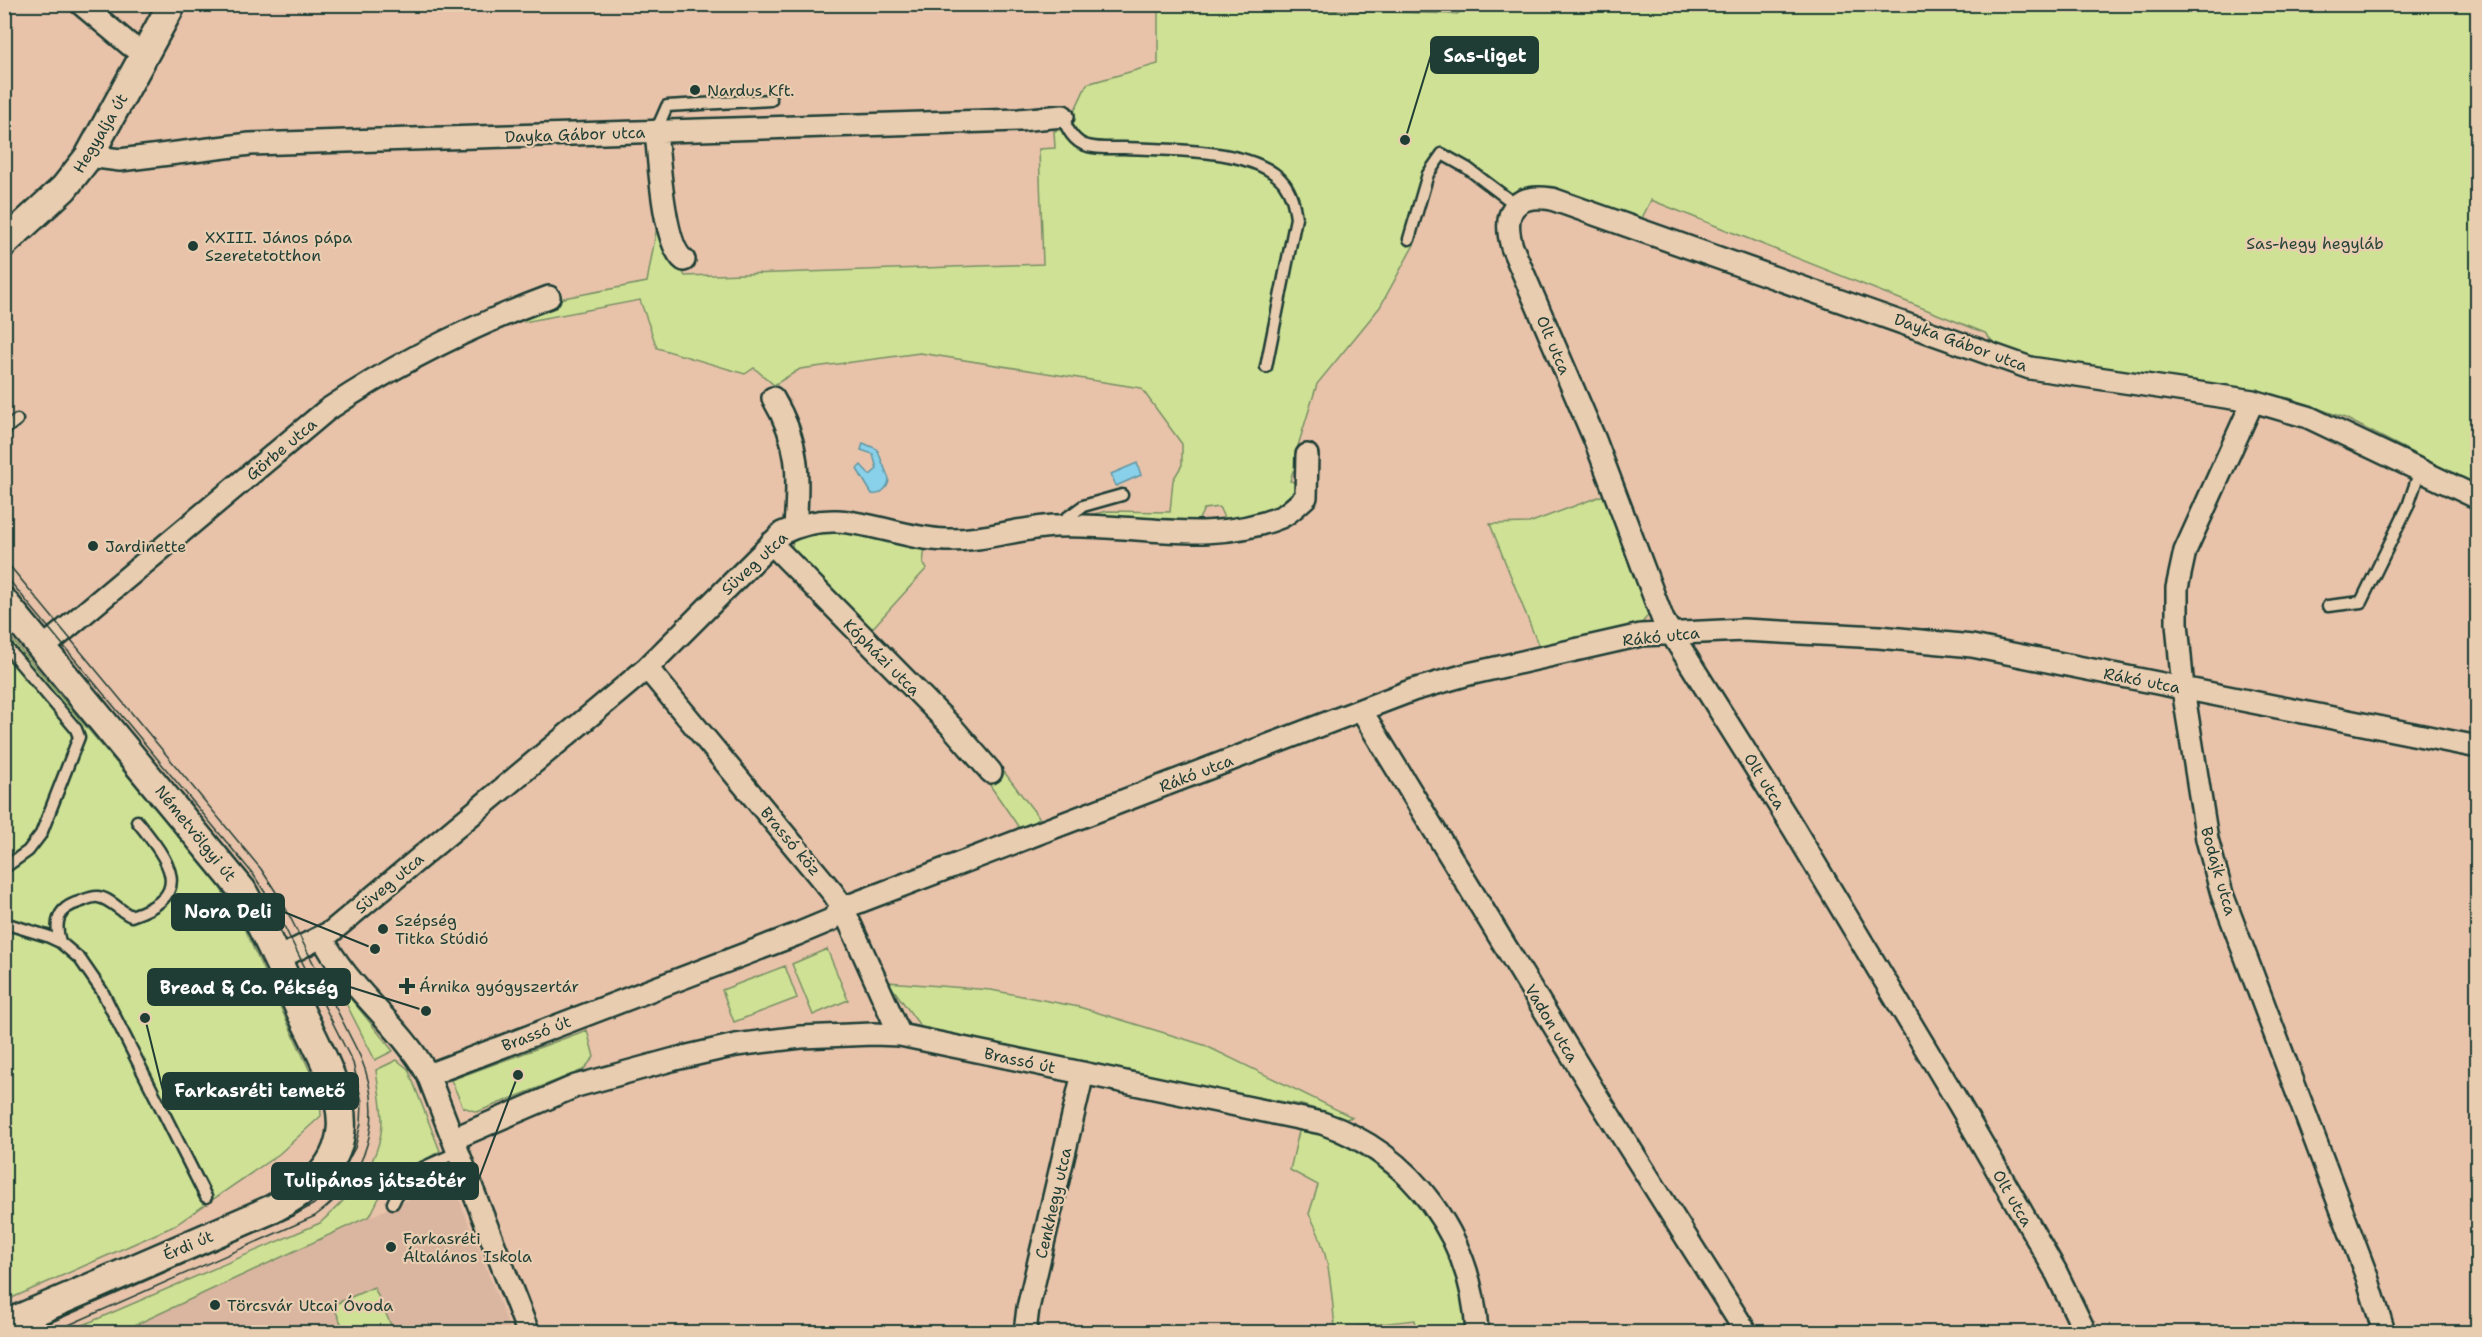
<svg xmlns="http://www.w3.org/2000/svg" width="2482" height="1337" font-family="'Shantell Sans',sans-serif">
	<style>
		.built { fill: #dab5a0 }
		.green { fill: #cfe195; stroke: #778f64; stroke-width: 1.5 }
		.water { fill: #89d0ea; stroke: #5f95a1; stroke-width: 1.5 }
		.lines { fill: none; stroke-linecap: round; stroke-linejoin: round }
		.service-casing { stroke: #1f3d34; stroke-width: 15 }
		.minor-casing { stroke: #1f3d34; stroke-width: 26 }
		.tertiary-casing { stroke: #1f3d34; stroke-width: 32 }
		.service { stroke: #e9cdb0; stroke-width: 10 }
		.minor { stroke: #e9cdb0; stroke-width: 21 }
		.tertiary { stroke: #e9cdb0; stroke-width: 27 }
		.tram { stroke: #1f3d34; stroke-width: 1.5 }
		.poi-dot { fill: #1f3d34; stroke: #e9cdb0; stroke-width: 2 }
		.labels { text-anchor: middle; stroke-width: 4.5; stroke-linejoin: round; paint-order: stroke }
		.poi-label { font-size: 16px; fill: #1f3d34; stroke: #e9cdb0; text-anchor: start }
		.street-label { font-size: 16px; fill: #1f3d34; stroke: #e9cdb0 }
		.park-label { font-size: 16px; fill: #284539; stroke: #e9cdb0 }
		.leader { fill: none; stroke: #1f3d34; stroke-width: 2 }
		.callout-dot { fill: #1f3d34; stroke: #e9cdb0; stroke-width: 2 }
		.callout { fill: #1f3d34; stroke: #1f3d34; stroke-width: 2 }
		.callout-label { font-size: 18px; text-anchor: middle; font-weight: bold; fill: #fff }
	</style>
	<rect width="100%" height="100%" fill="#e8c3aa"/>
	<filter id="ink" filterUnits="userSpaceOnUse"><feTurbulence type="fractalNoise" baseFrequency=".0167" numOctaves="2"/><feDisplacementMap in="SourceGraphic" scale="12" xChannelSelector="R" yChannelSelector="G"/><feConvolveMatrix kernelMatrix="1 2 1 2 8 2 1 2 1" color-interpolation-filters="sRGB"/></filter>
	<g filter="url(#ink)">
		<!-- built -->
		<path class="built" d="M 455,1189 L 511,1332 L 120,1332 L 418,1195 Z"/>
		<!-- green -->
		<path class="green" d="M 1472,4 L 2477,5 L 2477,486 L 2345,418 L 2289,398 L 2022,357 L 2001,351 L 1985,333 L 1651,200 L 1641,220 L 1516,205 L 1449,156 L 1435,160 L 1409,239 L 1416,241 L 1380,307 L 1317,384 L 1297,449 L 1302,453 L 1304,472 L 1293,471 L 1290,481 L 1301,484 L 1302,493 L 1282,511 L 1226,522 L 1219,507 L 1204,509 L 1198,521 L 1190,525 L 1084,516 L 1108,511 L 1170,512 L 1173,480 L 1182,465 L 1182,444 L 1141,388 L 920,353 L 800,369 L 774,385 L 754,368 L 745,374 L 657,348 L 640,300 L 524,322 L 521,312 L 553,300 L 647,282 L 660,210 L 668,244 L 685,276 L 1043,264 L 1039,149 L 1055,148 L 1054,131 L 1066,129 L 1087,84 L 1158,64 L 1158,5 L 1457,14 Z
			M 1609,493 L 1650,613 L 1641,624 L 1539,647 L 1490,524 L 1529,523 Z
			M 817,527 L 925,546 L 923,564 L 927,568 L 869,632 L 792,556 C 789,536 800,534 817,527 Z
			M 4,630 L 215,879 L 244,928 L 320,1093 L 321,1116 L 279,1154 L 174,1226 L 5,1301 Z
			M 998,764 L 1040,819 L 1020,829 L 985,778 Z
			M 827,949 L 848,1000 L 813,1015 L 792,964 Z
			M 785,966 L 797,998 L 734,1022 L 722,990 Z
			M 331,974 L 393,1051 L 375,1060 Z
			M 888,982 L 991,990 L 1079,1007 L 1204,1045 L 1352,1117 L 1346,1119 L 1302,1105 L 1199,1087 L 921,1027 Z
			M 587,1030 L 594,1057 L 583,1070 L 477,1112 L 463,1107 L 451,1080 Z
			M 397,1060 L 408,1069 L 440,1151 L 400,1175 L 394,1168 L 370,1216 L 120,1332 L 67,1332 L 320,1223 C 349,1197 381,1164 382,1122 C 382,1105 378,1087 376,1070 Z
			M 1300,1127 C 1380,1153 1440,1209 1464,1291 C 1467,1304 1466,1320 1467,1332 L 1414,1332 L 1415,1320 L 1335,1329 C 1331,1286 1330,1252 1309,1214 L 1318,1185 L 1290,1170 Z
			M 374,1287 L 394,1332 L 345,1332 L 333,1305 Z"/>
		<!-- water -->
		<path class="water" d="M 863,443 L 877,449 L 889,479 C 889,487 880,496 872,494 L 857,469 L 861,465 L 870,475 L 877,469 L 873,454 L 861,450 Z
			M 1137,463 L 1141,475 L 1116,486 L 1111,474 Z"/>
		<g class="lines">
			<defs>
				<path id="service" d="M 1063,116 C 1066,128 1074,143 1088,146 C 1098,149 1113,148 1125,148 C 1167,150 1256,147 1284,183 C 1292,194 1294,205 1296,218 L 1266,367
					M 656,131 L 667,106 L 771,100
					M 1409,239 L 1428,174 L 1442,154 L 1467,168 L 1516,205
					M 4,430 L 17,420
					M 1061,522 L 1083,506 L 1122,495
					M 2328,606 L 2361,602 L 2408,506 L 2420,470
					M 4,644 L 76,729 L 79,737 L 41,834 L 28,851 L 4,868
					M 4,923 L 47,936 L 60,942 L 80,959 L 102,991 L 206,1197
					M 60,942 C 54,922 58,908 79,902 C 85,900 92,896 98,897 C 109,898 120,911 131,916 C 197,895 168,860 137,821
					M 393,1203 L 405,1178 L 413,1172 L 458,1152"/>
				<path id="minor" d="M 81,4 L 130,45 L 146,54
					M 656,131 C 659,159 663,245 684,260
					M 89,156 L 120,160 L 250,144 L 1019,120 L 1063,116
					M 773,398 C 800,443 799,476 795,527
					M 2253,401 L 2185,551 L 2177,588 L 2177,623 L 2183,689 L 2207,839 L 2222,894 L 2367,1277 L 2384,1332
					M 771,543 L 951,726 L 991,772
					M 43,648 L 327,410 C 397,363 471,326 549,297
					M 647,668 L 833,893 L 843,908 L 900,1035
					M 1361,710 L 1595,1093 L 1746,1332
					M 322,937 C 348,989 400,1024 428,1075 L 528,1332
					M 277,959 L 331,932 L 647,668 L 782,533 C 843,503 885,538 946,540 C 983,541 1019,528 1055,526 C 1130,522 1208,547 1281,517 C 1290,513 1299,503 1306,497 L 1307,455
					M 428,1075 L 795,935 L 831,920 L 843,908 L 1413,690 L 1469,674 L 1641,635 L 1743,630 L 1879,637 L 1972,646 L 2478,747
					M 453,1139 L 576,1086 L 675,1059 L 736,1045 L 801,1037 L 873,1034 L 900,1035 L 1322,1123 C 1413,1154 1472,1238 1477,1332
					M 1025,1332 L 1028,1308 L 1083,1073
					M 2085,1332 L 2055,1270 L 1959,1104 L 1794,829 L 1663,620 L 1595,440 L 1512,247 C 1502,212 1514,193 1552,199 L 2030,368 L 2253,401 L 2308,417 L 2478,498"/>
				<path id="tertiary" d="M 4,243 L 64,188 L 89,156 L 172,4
					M 4,602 L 242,890 C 264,929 282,969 300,1010 C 315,1043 345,1093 341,1130 C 337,1171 304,1192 272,1209 L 4,1325"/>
			</defs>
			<!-- service casing -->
			<use href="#service" class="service-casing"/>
			<!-- minor casing -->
			<use href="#minor" class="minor-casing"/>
			<!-- tertiary casing -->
			<use href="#tertiary" class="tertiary-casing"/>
			<!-- service -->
			<use href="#service" class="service"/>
			<!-- minor -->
			<use href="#minor" class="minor"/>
			<!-- tertiary -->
			<use href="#tertiary" class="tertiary"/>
			<!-- tram -->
			<path class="tram" d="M 4,559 L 261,869 L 283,903 L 360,1056 C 386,1116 368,1178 315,1216 L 53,1332
				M 4,574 L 253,874 L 275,908 L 353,1063 L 362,1102 L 361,1123 L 355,1148 L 334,1186 L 314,1204 L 291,1217 L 29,1332"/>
		</g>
	</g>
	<!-- markers -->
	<g class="poi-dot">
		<circle cx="695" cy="90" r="6"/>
		<circle cx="193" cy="246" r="6"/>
		<circle cx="93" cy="546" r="6"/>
		<circle cx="383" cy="929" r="6"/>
		<path d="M404 977h6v6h6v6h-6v6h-6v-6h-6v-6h6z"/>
		<circle cx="391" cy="1247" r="6"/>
		<circle cx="215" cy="1305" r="6"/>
	</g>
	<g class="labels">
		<!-- poi labels -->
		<g class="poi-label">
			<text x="707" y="96">Nardus Kft.</text>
			<text x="205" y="243">XXIII. János pápa<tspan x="205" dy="18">Szeretetotthon</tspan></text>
			<text x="105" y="552">Jardinette</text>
			<text x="395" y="926">Szépség<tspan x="395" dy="18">Titka Stúdió</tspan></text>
			<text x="419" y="992">Árnika gyógyszertár</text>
			<text x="403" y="1244">Farkasréti<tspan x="403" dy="18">Általános Iskola</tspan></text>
			<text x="227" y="1311">Törcsvár Utcai Óvoda</text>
		</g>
		<!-- street labels -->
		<g class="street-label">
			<text transform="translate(100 133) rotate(-59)" y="6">Hegyalja út</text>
			<text transform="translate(575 134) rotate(-2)" y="6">Dayka Gábor utca</text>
			<text transform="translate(1961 342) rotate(20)" y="6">Dayka Gábor utca</text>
			<text transform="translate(1554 345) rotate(67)" y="6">Olt utca</text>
			<text transform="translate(281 449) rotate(-40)" y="6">Görbe utca</text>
			<text transform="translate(754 563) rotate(-43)" y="6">Süveg utca</text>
			<text transform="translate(1661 636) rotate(-6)" y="6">Rákó utca</text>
			<text transform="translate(882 657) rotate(45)" y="6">Kópházi utca</text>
			<text transform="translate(2142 680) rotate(11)" y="6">Rákó utca</text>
			<text transform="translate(1196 773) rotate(-21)" y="6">Rákó utca</text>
			<text transform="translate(1765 781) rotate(58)" y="6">Olt utca</text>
			<text transform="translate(196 833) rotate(51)" y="6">Németvölgyi út</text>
			<text transform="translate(791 841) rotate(50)" y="6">Brassó köz</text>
			<text transform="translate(2219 871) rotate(74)" y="6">Bodajk utca</text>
			<text transform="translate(389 883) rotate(-40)" y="6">Süveg utca</text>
			<text transform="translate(1552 1023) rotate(59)" y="6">Vadon utca</text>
			<text transform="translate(536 1033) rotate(-21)" y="6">Brassó út</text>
			<text transform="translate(1020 1060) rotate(12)" y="6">Brassó út</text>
			<text transform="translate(2013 1198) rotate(60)" y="6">Olt utca</text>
			<text transform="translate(1053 1203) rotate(-77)" y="6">Cenkhegy utca</text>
			<text transform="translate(188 1245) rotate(-23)" y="6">Érdi út</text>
		</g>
		<!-- park labels -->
		<g class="park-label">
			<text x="2315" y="249">Sas-hegy hegyláb</text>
		</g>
	</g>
	<!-- callouts -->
	<path class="leader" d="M1405 140L1431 55M375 949L284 912M426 1011L350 987M145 1018L163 1091M518 1075L478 1181"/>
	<g class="callout-dot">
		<circle cx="1405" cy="140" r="6"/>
		<circle cx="375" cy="949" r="6"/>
		<circle cx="426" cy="1011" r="6"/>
		<circle cx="145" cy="1018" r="6"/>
		<circle cx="518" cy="1075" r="6"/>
	</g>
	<g class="callout">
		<rect x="1431" y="37" width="107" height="36" rx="6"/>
		<rect x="172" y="894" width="112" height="36" rx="6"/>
		<rect x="148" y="969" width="202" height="36" rx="6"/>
		<rect x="163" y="1073" width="195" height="36" rx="6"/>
		<rect x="272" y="1163" width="206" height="36" rx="6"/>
	</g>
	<g class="callout-label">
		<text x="1485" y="62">Sas-liget</text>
		<text x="228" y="918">Nora Deli</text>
		<text x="249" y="994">Bread &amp; Co. Pékség</text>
		<text x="260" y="1097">Farkasréti temető</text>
		<text x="375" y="1187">Tulipános játszótér</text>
	</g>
	<!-- margin -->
	<rect width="2482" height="1337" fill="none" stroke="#e9cdb0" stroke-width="24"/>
	<rect x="12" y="12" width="2458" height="1313" fill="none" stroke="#1f3d34" stroke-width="2" filter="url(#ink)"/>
</svg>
